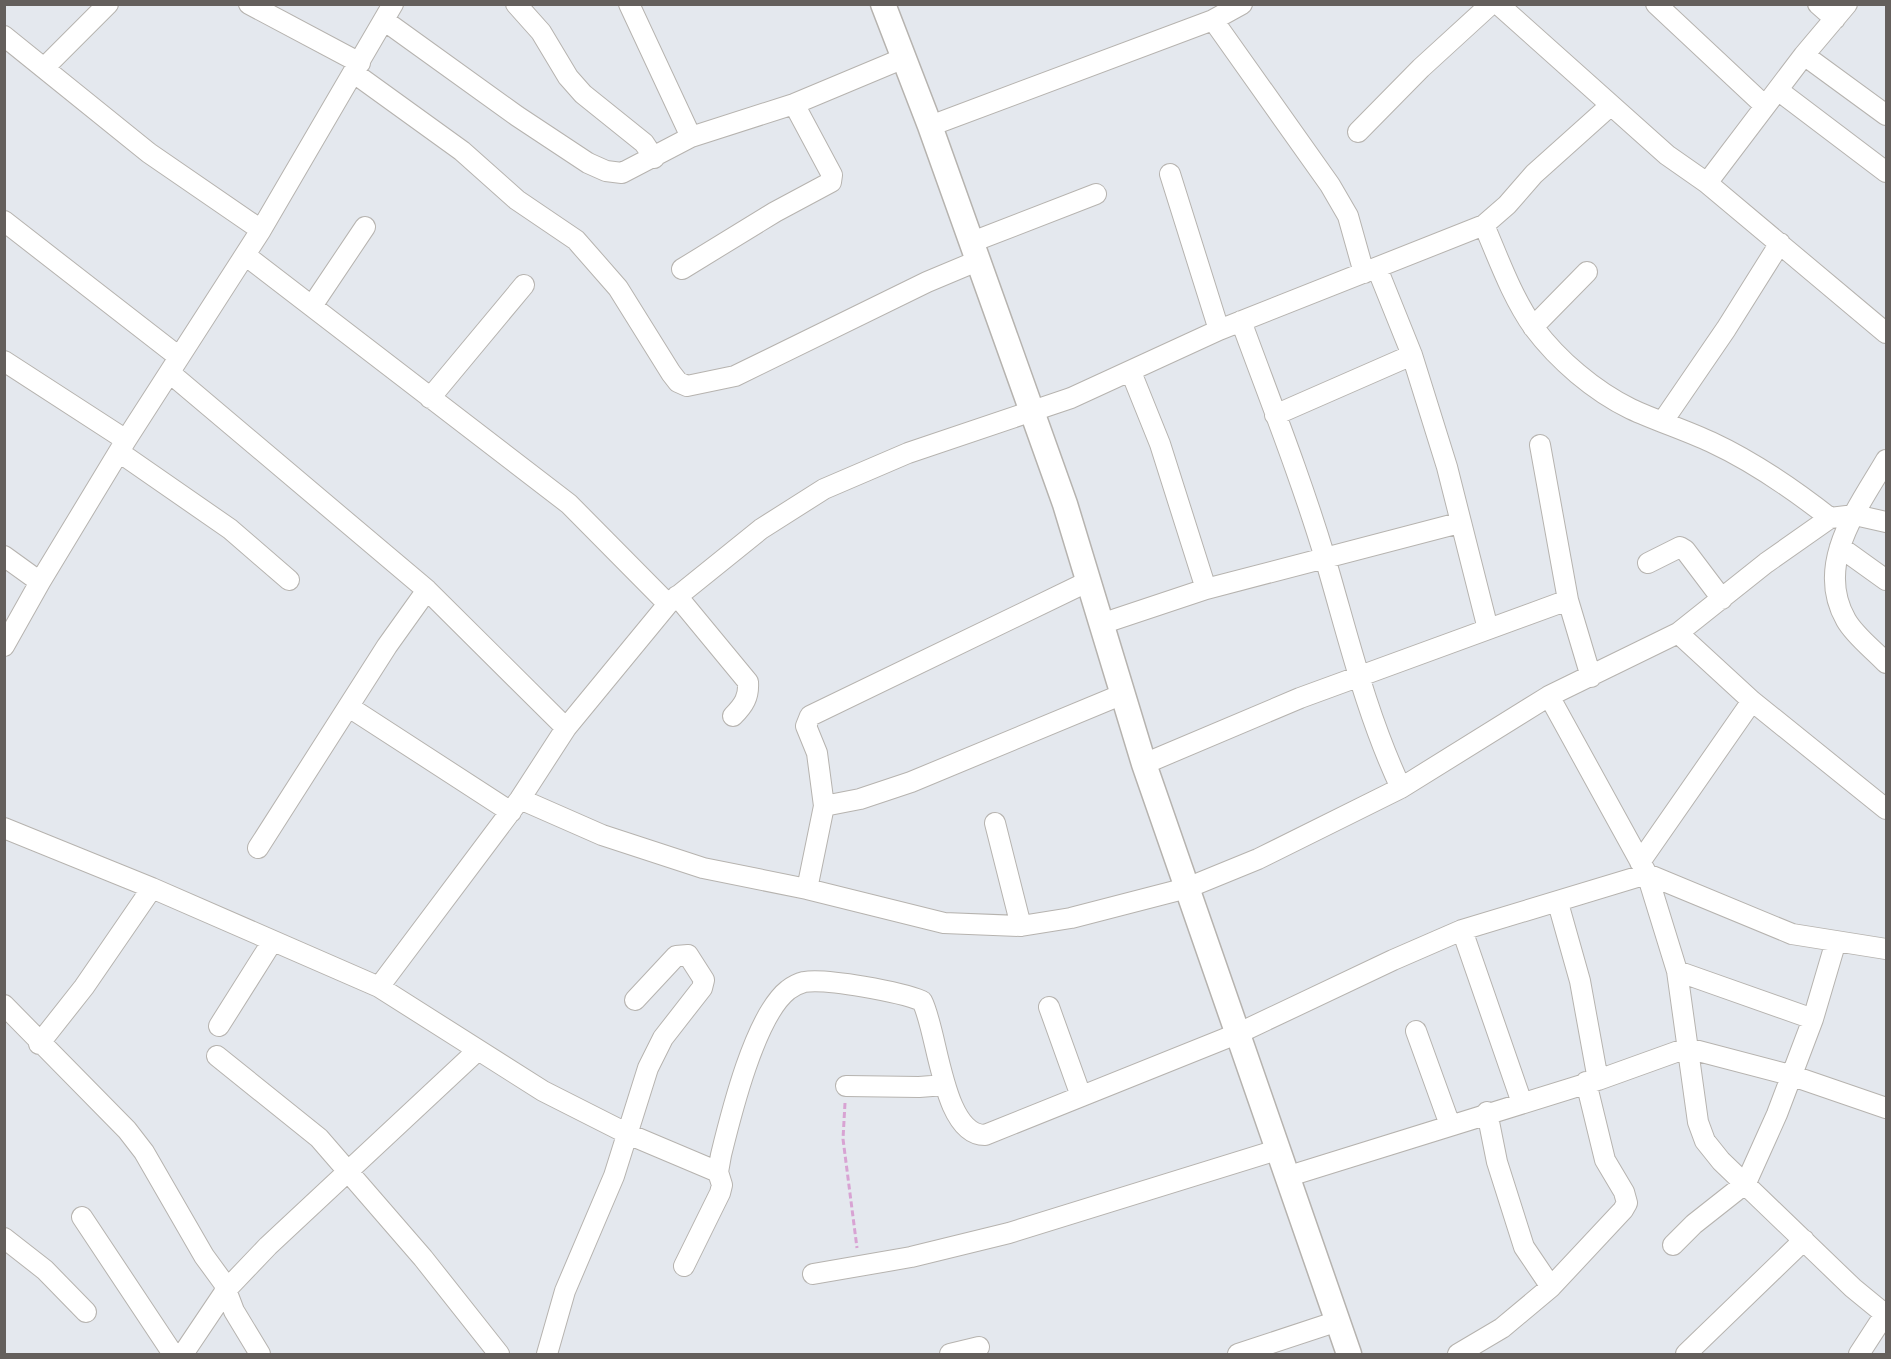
<svg xmlns="http://www.w3.org/2000/svg" width="1891" height="1359" font-family="'Noto Sans',sans-serif">
	<style>
		.lines { fill: none; stroke-linecap: round; stroke-linejoin: round }
		.minor-casing { stroke: #b6b3af; stroke-width: 22 }
		.tertiary-casing { stroke: #b6b3af; stroke-width: 27 }
		.path { stroke: #d8a3d3; stroke-width: 3; stroke-dasharray: 6 3; stroke-linecap: butt }
		.minor { stroke: #fff; stroke-width: 20 }
		.tertiary { stroke: #fff; stroke-width: 24 }
	</style>
	<rect width="100%" height="100%" fill="#e4e8ee"/>
	<g class="lines">
		<defs>
			<path id="minor" d="M 249,4 L 360,63
				M 516,4 L 541,32 L 568,77 L 583,94 L 644,143 L 654,158
				M 629,4 L 691,137
				M 1498,4 L 1667,155 L 1707,183 L 1886,333
				M 1656,4 L 1765,106
				M 1818,4 L 1835,19
				M 1213,20 L 1330,185 L 1348,216 L 1364,273
				M 385,21 L 517,116 L 588,163 L 606,171 L 622,173 L 691,137 L 794,104 L 904,58
				M 4,36 L 149,153 L 261,230
				M 1804,55 L 1886,115
				M 45,67 L 108,4
				M 354,73 L 462,151 L 517,200 L 576,240 L 618,288 L 671,373 L 678,382 L 687,386 L 735,376 L 927,282 L 977,261
				M 1779,91 L 1886,172
				M 1611,105 L 1534,174 L 1507,205 L 1484,225 C 1499,260 1512,297 1534,328 C 1558,360 1594,391 1631,409 C 1657,421 1685,430 1711,442 C 1754,462 1793,489 1830,518 L 1855,515 L 1886,522
				M 930,126 L 1213,20 L 1242,4
				M 1358,132 L 1421,68 L 1491,4
				M 1170,174 L 1219,330
				M 1707,183 L 1804,55 L 1847,4
				M 4,221 L 179,357
				M 972,242 L 1096,194
				M 245,255 L 569,504 L 668,604
				M 1377,268 L 1412,355 L 1447,467 L 1488,629
				M 682,269 L 775,212 L 831,182 L 832,175 L 794,104
				M 312,306 L 365,227
				M 1241,321 C 1270,400 1301,478 1325,558 C 1348,636 1366,714 1401,788
				M 1533,327 L 1587,272
				M 4,361 L 126,440
				M 1131,372 L 1160,444 L 1206,589
				M 170,373 L 427,590 L 566,728
				M 430,398 L 524,285
				M 1275,415 L 1412,355
				M 1663,421 L 1726,329 L 1780,243
				M 1540,445 L 1568,600 L 1591,677
				M 119,452 L 230,529 L 289,580
				M 1886,460 C 1858,508 1814,564 1846,620 C 1855,636 1874,650 1886,663
				M 1840,547 L 1886,580
				M 4,556 L 40,582
				M 1648,563 L 1680,547 L 1685,550 L 1722,599
				M 1087,582 L 810,716 L 806,726 L 817,753 L 824,806 L 860,799 L 911,782 L 1123,694
				M 677,596 L 748,682 C 749,697 744,705 733,716
				M 1101,624 L 1206,589 L 1459,523
				M 1678,633 L 1752,701 L 1886,809
				M 4,646 L 40,582 L 126,440 L 261,230 L 393,4
				M 1549,696 L 1647,874 L 1677,971 L 1698,1122 L 1705,1141 L 1721,1161 L 1853,1288 L 1886,1315
				M 349,707 L 511,812
				M 1144,764 L 1300,698 L 1568,600
				M 520,799 L 602,835 L 703,868 L 807,889 L 944,923 L 1021,926 L 1071,918 L 1187,888 L 1258,859 L 1401,788 L 1549,696 L 1678,633 L 1766,563 L 1830,518
				M 995,823 L 1021,926
				M 4,828 L 152,888 L 379,987 L 543,1091 L 628,1134 L 718,1172
				M 258,848 L 387,646 L 427,590
				M 1640,862 L 1752,701
				M 807,889 L 824,806
				M 1558,903 L 1580,981 L 1598,1080
				M 1462,930 L 1522,1103
				M 1677,971 L 1813,1019
				M 379,987 L 520,799 L 566,728 L 668,604 L 761,529 L 824,489 L 908,453 L 1071,398 L 1219,330 L 1484,225
				M 4,1005 L 127,1130 L 144,1152 L 204,1256 L 223,1282 L 234,1311 L 260,1354
				M 1049,1007 L 1081,1096
				M 219,1026 L 272,942
				M 1416,1031 L 1450,1125
				M 39,1044 L 84,987 L 152,888
				M 217,1056 L 319,1138 L 423,1258 L 499,1354
				M 846,1086 L 919,1087 L 945,1085
				M 1487,1112 L 1497,1162 L 1524,1247 L 1551,1287
				M 1286,1177 L 1598,1080 L 1687,1048 L 1790,1075 L 1886,1108
				M 82,1217 L 173,1354
				M 4,1238 L 45,1270 L 86,1312
				M 1673,1245 L 1694,1224 L 1746,1183 L 1777,1114 L 1813,1019 L 1836,941
				M 684,1266 L 720,1193 L 722,1185 L 718,1172 L 721,1155 C 731,1114 755,1016 788,990 C 792,987 800,983 804,982 C 826,978 901,992 922,1001 C 938,1031 942,1135 985,1135 L 1239,1033 L 1393,960 L 1462,930 L 1647,874 L 1792,934 L 1886,949
				M 813,1274 L 911,1257 L 1009,1233 L 1277,1150
				M 183,1354 L 226,1290 L 268,1246 L 477,1051
				M 547,1354 L 565,1291 L 614,1176 L 648,1068 L 663,1038 L 702,988 L 704,980 L 688,955 L 676,956 L 635,1000
				M 950,1354 L 979,1347
				M 1238,1354 L 1338,1321
				M 1458,1354 L 1502,1328 L 1551,1287 L 1623,1210 L 1627,1203 L 1624,1192 L 1605,1160 L 1586,1082
				M 1686,1354 L 1804,1240
				M 1859,1354 L 1885,1314"/>
			<path id="tertiary" d="M 883,4 L 930,126 L 1065,504 L 1144,764 L 1349,1354"/>
		</defs>
		<!-- minor casing -->
		<use href="#minor" class="minor-casing"/>
		<!-- tertiary casing -->
		<use href="#tertiary" class="tertiary-casing"/>
		<!-- path -->
		<path class="path" d="M 845,1103 L 843,1139 L 857,1248"/>
		<!-- minor -->
		<use href="#minor" class="minor"/>
		<!-- tertiary -->
		<use href="#tertiary" class="tertiary"/>
	</g>
	<!-- border -->
	<rect width="1891" height="1359" fill="none" stroke="#645f5c" stroke-width="12"/>
</svg>
